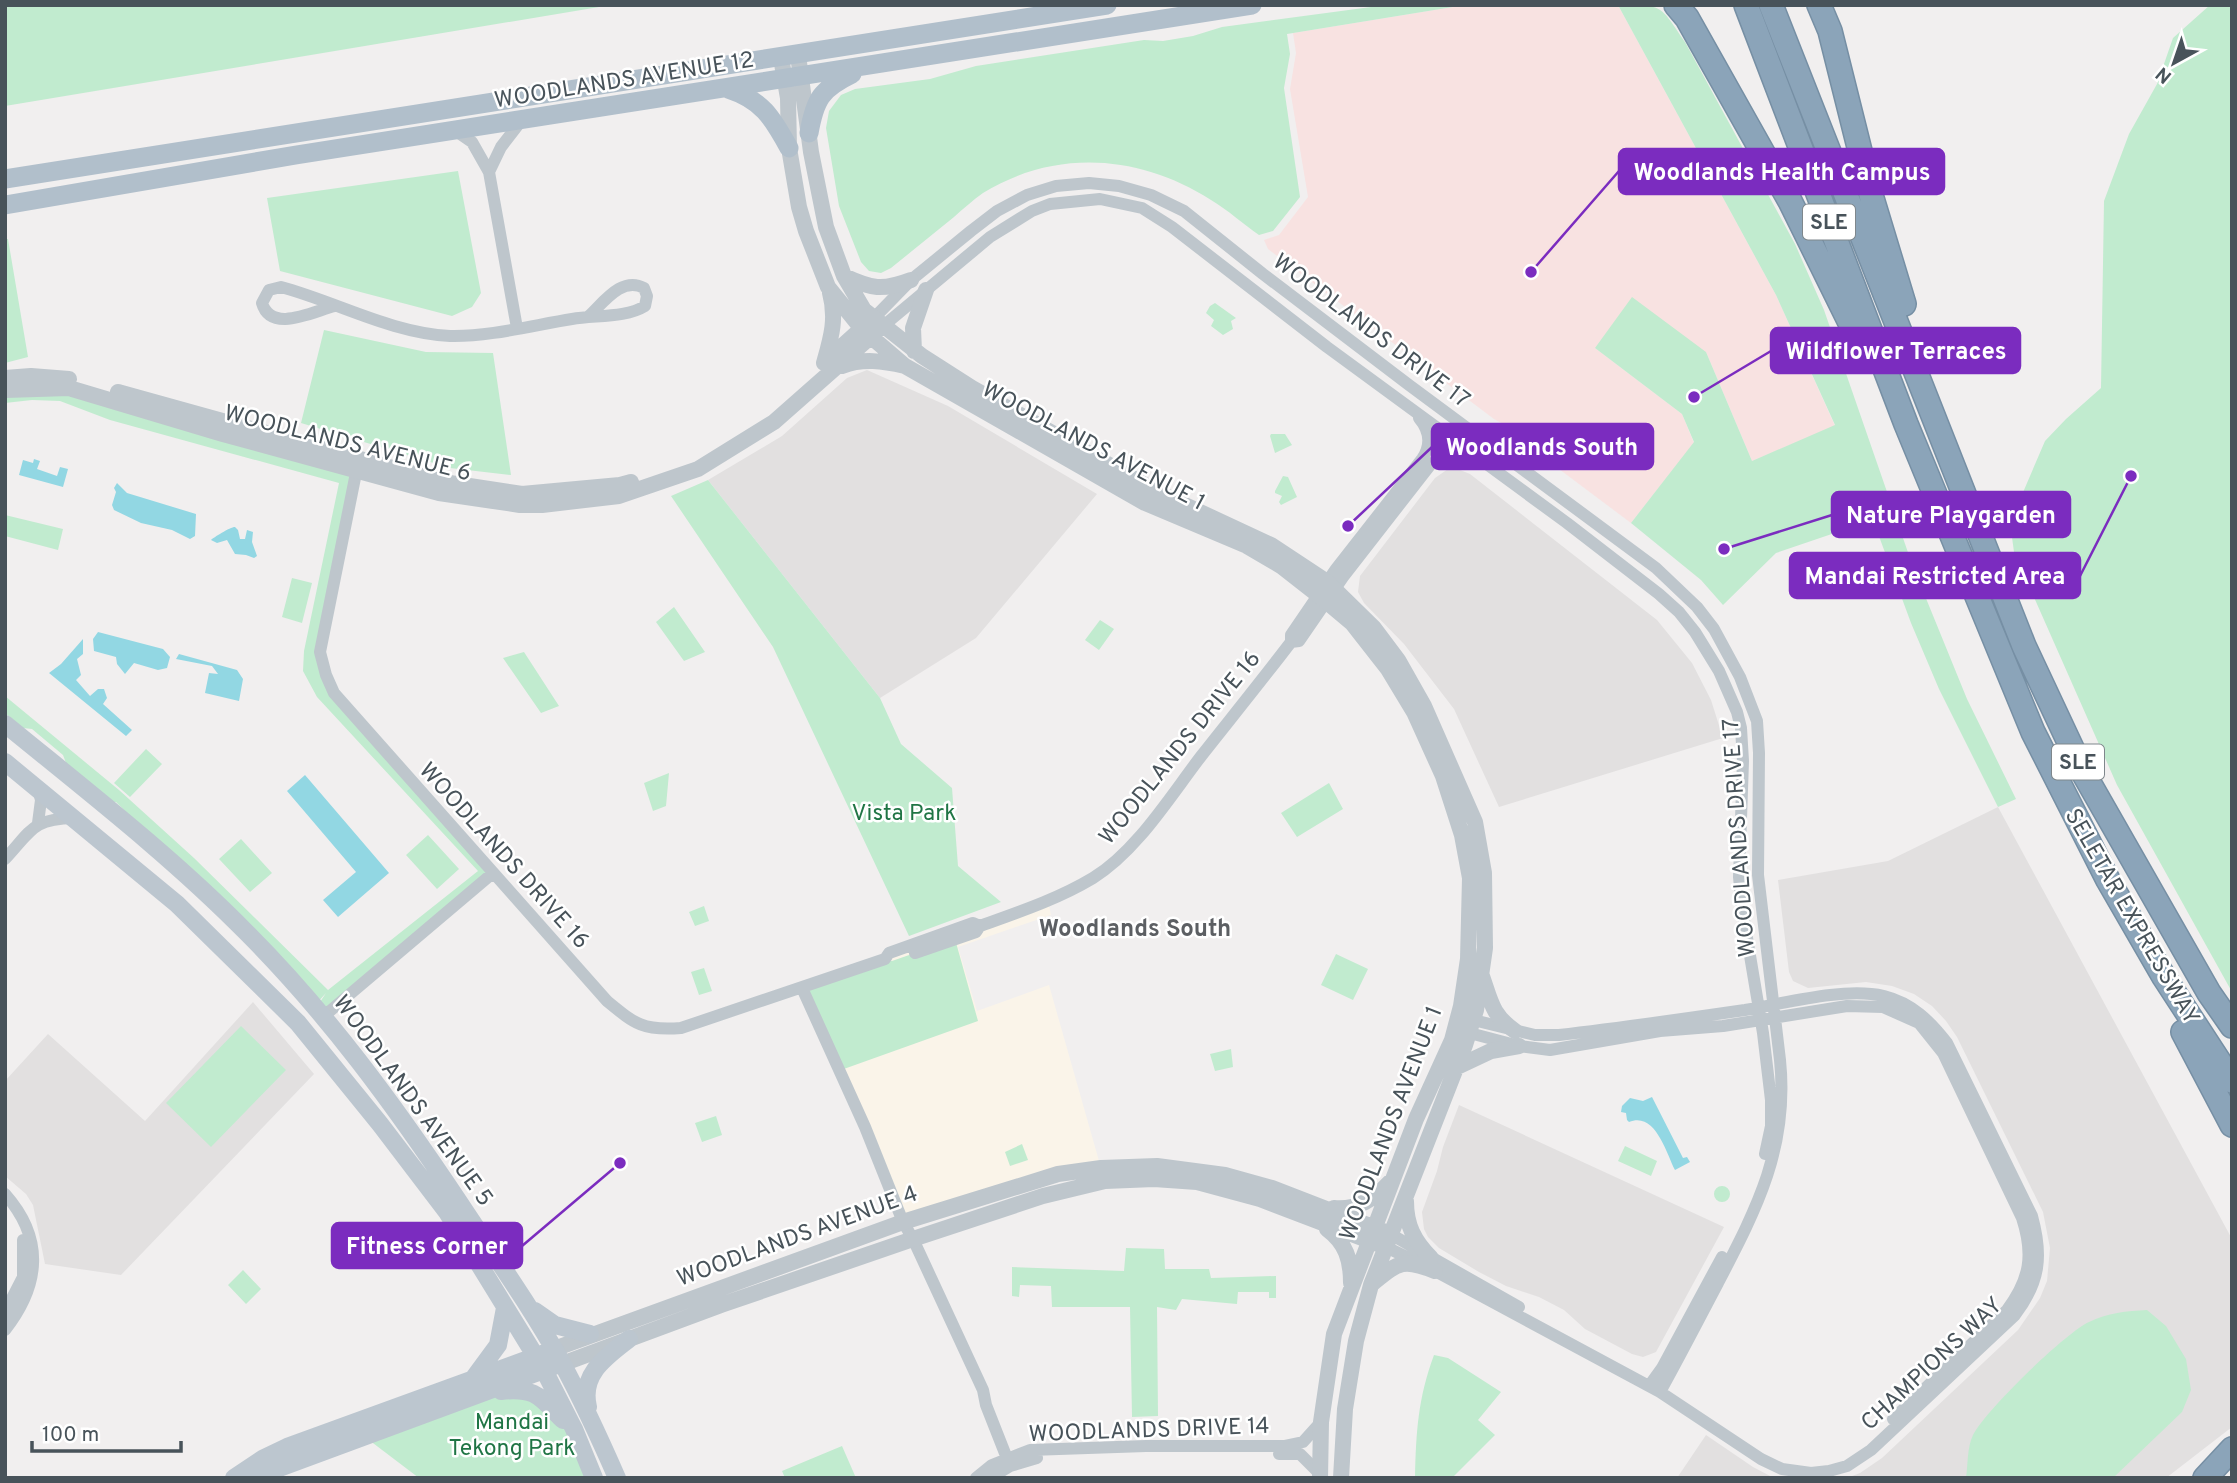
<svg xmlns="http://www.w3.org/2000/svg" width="2237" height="1483" font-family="Overpass,sans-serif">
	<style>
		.commercial { fill: #faf4e9 }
		.education { fill: #e2e0e0 }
		.medical { fill: #f8e2e1 }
		.green { fill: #c1ebcf }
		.water { fill: #92d7e3 }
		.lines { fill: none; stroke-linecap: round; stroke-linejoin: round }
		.motorway-casing { stroke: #768fa4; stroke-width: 26 }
		.minor { stroke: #bec6cc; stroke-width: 12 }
		.tertiary { stroke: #bec6cc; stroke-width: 16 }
		.secondary { stroke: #bcc6cf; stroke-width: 18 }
		.primary { stroke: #b1bfcb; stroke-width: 19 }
		.motorway { stroke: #8ba4b9; stroke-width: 23 }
		.labels { text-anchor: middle; stroke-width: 5; stroke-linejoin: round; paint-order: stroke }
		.shield { fill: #fff; stroke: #7f878c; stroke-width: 2 }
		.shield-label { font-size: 21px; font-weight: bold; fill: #48535a }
		.street-label { font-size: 23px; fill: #48535a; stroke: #fff }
		.park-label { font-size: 23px; fill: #207545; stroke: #fff }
		.neighbourhood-label { font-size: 24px; font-weight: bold; fill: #5c5f63; stroke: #fff }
		.leader { fill: none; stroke: #7b2cbf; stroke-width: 2.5 }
		.callout-dot { fill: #7b2cbf; stroke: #fff; stroke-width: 2.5 }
		.callout { fill: #7b2cbf; stroke: #7b2cbf; stroke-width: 2.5 }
		.callout-label { font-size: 24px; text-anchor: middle; font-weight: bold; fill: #fff }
	</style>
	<rect width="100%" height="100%" fill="#f1efef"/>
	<!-- commercial -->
	<path class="commercial" d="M 1048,901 L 1051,915 L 958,947 L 977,1011 L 1049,985 L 1101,1168 L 903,1222 L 802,988 Z"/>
	<!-- education -->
	<path class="education" d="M 867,370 L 948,406 L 1097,494 L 976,638 L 880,698 L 708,480 L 782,436 L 847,378 Z
		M 1455,468 L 1470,474 L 1657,620 L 1692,663 L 1711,700 L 1723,738 L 1499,807 L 1454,709 L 1404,644 L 1364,603 L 1358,592 L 1360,576 L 1435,478 L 1448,469 Z
		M 1998,807 L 2232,1239 L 2232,1427 L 2166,1478 L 1847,1478 L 1860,1473 L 1882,1458 L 2018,1330 L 2040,1298 L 2047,1281 L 2050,1248 L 2043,1212 L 1957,1037 L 1946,1021 L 1932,1006 L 1914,994 L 1892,986 L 1866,982 L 1808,988 L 1793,981 L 1789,972 L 1778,880 L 1888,861 Z
		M 253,1002 L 314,1074 L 121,1275 L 45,1264 L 33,1205 L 26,1194 L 5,1176 L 5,1081 L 48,1034 L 145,1121 Z
		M 1459,1105 L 1724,1227 L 1656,1352 L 1643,1357 L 1632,1354 L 1585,1329 L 1564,1310 L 1539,1297 L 1506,1286 L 1479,1272 L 1439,1248 L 1428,1237 L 1424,1229 L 1422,1212 L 1437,1171 L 1443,1147 Z
		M 1706,1435 L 1753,1467 L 1774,1478 L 1677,1478 Z"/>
	<!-- medical -->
	<path class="medical" d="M 1465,5 L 1618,5 L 1776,295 L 1835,426 L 1752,461 L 1706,352 L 1595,348 L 1682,414 L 1694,443 L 1631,523 L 1551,463 L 1541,450 L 1514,430 L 1494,419 L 1268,249 L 1264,240 L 1279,235 L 1308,197 L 1290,89 L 1296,53 L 1293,33 Z"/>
	<!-- green -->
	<path class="green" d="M 5,5 L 611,5 L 5,106 Z
		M 1386,5 L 1465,5 L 1287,34 L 1290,54 L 1284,88 L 1300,197 L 1273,231 L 1259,235 C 1243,224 1228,210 1211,200 C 1141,155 1056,148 983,193 C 973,200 963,209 954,217 C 933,234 912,251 891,268 L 881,273 L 869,271 L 861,262 L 839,206 L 826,128 L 829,111 L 841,95 L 855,89 L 930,79 L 976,66 L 1144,40 L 1163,41 L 1193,36 L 1222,27 Z
		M 1618,5 C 1664,5 1659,4 1685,42 L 1795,244 L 1824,310 L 1912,564 L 1967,699 L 2016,799 L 1998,807 L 1939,689 L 1911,623 L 1873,520 L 1776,553 L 1723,605 L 1701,580 L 1631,523 L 1694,442 L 1682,414 L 1595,348 L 1632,297 L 1706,352 L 1752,461 L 1835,425 L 1776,295 Z
		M 2210,5 L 2232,5 L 2232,992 L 2117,785 L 2014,552 L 2011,530 L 2015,511 L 2045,441 L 2066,419 L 2101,388 L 2104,201 L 2129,134 L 2157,84 L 2173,38 Z
		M 458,171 L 481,293 L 472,307 L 452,316 L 280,271 L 267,198 Z
		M 5,239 L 8,239 L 28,357 L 5,363 Z
		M 1215,303 L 1236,318 L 1231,321 L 1233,329 L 1223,335 L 1211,326 L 1214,320 L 1206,313 L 1210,306 Z
		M 324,330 L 426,352 L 493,353 L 511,475 L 450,468 L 301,423 Z
		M 69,390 L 355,472 L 322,631 L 329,694 L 493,873 L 328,1013 L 320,1002 L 326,993 L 317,1003 L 116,802 L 110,802 L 66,763 L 63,755 L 32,729 L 23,728 L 5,713 L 5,696 L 119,790 L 194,858 L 328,990 L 478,871 L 317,697 L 303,671 L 304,651 L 339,483 L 110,420 L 60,401 L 32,400 L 5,403 L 5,392 Z
		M 1271,434 L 1285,434 L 1292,445 L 1275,453 L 1270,436 Z
		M 1283,476 L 1288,477 L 1297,497 L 1281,505 L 1279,502 L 1282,496 L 1275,493 L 1275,491 Z
		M 708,480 L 880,698 L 901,744 L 952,788 L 958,866 L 1001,902 L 909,936 L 773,647 L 671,496 Z
		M 5,515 L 63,529 L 58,550 L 5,536 Z
		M 292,578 L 312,583 L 302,623 L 282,617 Z
		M 674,607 L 705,652 L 684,661 L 656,622 Z
		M 1100,620 L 1114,629 L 1099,650 L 1085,640 Z
		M 524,652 L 559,706 L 541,713 L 503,658 Z
		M 146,749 L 162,764 L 130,797 L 114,783 Z
		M 669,773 L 666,806 L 653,811 L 644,783 Z
		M 1329,783 L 1343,809 L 1297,837 L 1281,813 Z
		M 428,835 L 459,869 L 437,889 L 406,855 Z
		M 241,839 L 272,873 L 250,892 L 219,859 Z
		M 704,906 L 709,921 L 695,926 L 689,912 Z
		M 955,939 L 978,1021 L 841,1070 L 804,989 L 886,959 L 892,961 Z
		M 1336,954 L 1368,969 L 1353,1000 L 1321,985 Z
		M 704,968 L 712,991 L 699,995 L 691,972 Z
		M 241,1026 L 286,1070 L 211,1147 L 166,1103 Z
		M 1231,1049 L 1233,1067 L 1215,1071 L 1210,1054 Z
		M 716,1116 L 722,1135 L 702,1142 L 695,1123 Z
		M 1022,1144 L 1028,1160 L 1010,1166 L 1005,1152 Z
		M 1625,1146 L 1657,1161 L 1651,1176 L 1618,1161 Z
		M1714 1194a8 8 0 1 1 16 0a8 8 0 1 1-16 0Z
		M 1126,1248 L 1164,1249 L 1165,1269 L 1209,1269 L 1211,1278 L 1276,1276 L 1276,1298 L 1269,1298 L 1269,1292 L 1238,1292 L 1237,1304 L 1182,1299 L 1176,1310 L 1157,1307 L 1158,1416 L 1132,1417 L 1130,1307 L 1052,1307 L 1051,1286 L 1020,1285 L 1019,1297 L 1012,1296 L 1012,1267 L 1124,1271 Z
		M 243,1270 L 261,1289 L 246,1304 L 228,1285 Z
		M 2147,1310 L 2166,1326 L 2186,1359 L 2191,1390 L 2182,1412 L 2113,1478 L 1966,1478 C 1968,1465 1967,1447 1973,1435 C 1985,1411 2065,1333 2089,1322 C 2107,1313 2127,1311 2147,1310 Z
		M 1434,1355 L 1448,1358 L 1501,1392 L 1478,1420 L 1495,1435 L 1452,1478 L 1415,1478 C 1416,1432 1418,1398 1434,1355 Z
		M 525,1390 L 574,1429 L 594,1478 L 419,1478 L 365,1437 L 481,1394 Z
		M 842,1446 L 856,1478 L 785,1478 L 782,1471 Z"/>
	<!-- water -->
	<path class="water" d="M 34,459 L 40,461 L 37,469 L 57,476 L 60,467 L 68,469 L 63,487 L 19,475 L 23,460 L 33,463 Z
		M 117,483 L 127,493 L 196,514 L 195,536 L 190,539 L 172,530 L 141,523 L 114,510 L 112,505 L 116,492 L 114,488 Z
		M 235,527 L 238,530 L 240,539 L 245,539 L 247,530 L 253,532 L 252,542 L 257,556 L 254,558 L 246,555 L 235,554 L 227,540 L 217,543 L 211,540 C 213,538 230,527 235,527 Z
		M 98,632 L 163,649 L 170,657 L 167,668 L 158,670 L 134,663 L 125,674 L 117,664 L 116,657 L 94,651 L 93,639 Z
		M 83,639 L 83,654 L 77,659 L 81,675 L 76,680 L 90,696 L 98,689 L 104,689 L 107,698 L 103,704 L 132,730 L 126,736 L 49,673 L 61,664 Z
		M 179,654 L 237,670 L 243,679 L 239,701 L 205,693 L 209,673 L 218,674 L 212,666 L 176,659 Z
		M 305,775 L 389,873 L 338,917 L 323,900 L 356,872 L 287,791 Z
		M 1652,1097 L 1683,1158 L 1687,1157 L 1690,1162 L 1675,1170 C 1666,1152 1655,1111 1629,1122 L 1627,1120 L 1626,1113 L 1621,1112 L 1622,1106 L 1630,1098 L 1643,1101 Z"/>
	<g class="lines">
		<defs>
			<path id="motorway" d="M 1676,5 L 1687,18 L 1790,201 L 1865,353
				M 1746,5 L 1906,424 L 2033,732 L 2108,880 L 2164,977 L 2232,1081
				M 1771,5 L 2024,646 L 2084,774 L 2209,993 L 2232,1026
				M 1819,5 L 1830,31 L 1871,195 L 1904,304
				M 2183,1032 L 2232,1125
				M 2205,1478 L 2232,1449"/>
		</defs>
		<!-- motorway casing -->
		<use href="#motorway" class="motorway-casing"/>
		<!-- minor -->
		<path class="minor" d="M 456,131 L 472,142 L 489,172 L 517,328
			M 489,172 L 501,147 L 521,121
			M 335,306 C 314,311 271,334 262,303 L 269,290 L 281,287 C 337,302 391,333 450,336 C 489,337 534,325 572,319 C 595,315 626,318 645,306 L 647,296 L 644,288 C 622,276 604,302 589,316
			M 873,319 L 911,280 L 971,231 L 997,211 L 1027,195 L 1056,186 L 1089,183 L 1119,186 L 1151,195 L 1184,211 L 1263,274 L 1409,385 L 1656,568 L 1697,607 L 1714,629 L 1740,677 L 1757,721 L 1759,753 L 1758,875 L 1780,1060 C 1789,1147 1757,1208 1718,1283 C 1699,1319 1680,1356 1660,1392
			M 882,327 L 990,237 L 1032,211 L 1050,204 L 1100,199 L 1142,208 L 1172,227 L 1327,347 L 1567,523 L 1659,594 L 1679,612 L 1695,632 L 1719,671 L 1737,712 L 1741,728 L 1743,761 L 1739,877 L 1742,908 L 1763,1033 L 1771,1100 L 1771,1126 L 1765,1154
			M 358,463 L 320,652 L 326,675 L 334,693 L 607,1001 C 635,1024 643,1031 681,1028 L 885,959 L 889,953 L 973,923 L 980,926
			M 1291,642 L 1299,641 L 1343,577 L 1431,464 L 1448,454 L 1475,457
			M 38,823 L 41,800 L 38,789
			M 5,859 C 32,830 32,819 74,818
			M 915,953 L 976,932 L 980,926 C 1019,912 1058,899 1093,878 C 1137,851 1171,795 1202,755 C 1232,717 1262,680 1291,642 L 1291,635 L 1336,569 L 1422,459 C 1431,446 1430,431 1419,418
			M 802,988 L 865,1127 L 903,1222 L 913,1239 L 983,1390 L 986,1405 L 1010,1466
			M 323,1014 L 330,1011 L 493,873
			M 1462,1031 L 1519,1046 L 1550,1050 L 1660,1031 L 1723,1026 L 1847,1006 L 1883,1007 L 1919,1023 L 1943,1053 L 2022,1218 C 2034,1255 2030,1279 2007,1310 L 1893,1419
			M 5,1194 C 44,1238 41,1284 5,1330
			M 1392,1235 L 1519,1307
			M 1386,1247 L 1435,1271 L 1660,1392 L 1761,1459 L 1782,1469 L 1811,1473 L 1829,1471 L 1847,1466 L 1871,1450 L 2015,1315 C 2040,1282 2043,1256 2032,1216 L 1947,1043 C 1930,1021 1912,1003 1884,996 C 1844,987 1786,1003 1745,1010 C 1683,1019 1621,1028 1559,1035 L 1535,1035 L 1465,1018
			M 5,1312 L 23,1277 L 23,1240
			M 1649,1386 L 1662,1368 L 1722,1257
			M 1279,1454 L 1300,1454 L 1319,1473
			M 976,1478 L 992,1465 L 1030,1450 L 1146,1446 L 1284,1446 L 1303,1442 L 1321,1422
			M 990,1478 L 1010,1466 L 1037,1458"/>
		<!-- tertiary -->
		<path class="tertiary" d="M 798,55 L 811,152 L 826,227 L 844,276 L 864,310 L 922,356 L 972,388 L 1159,493 L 1271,545 L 1327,582 L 1374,628 L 1398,660 L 1424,706 L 1475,822 L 1484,873 L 1485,948 L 1476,1010 L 1465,1045 L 1371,1285 L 1356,1341 L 1345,1409 L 1341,1478
			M 781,58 L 788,98 L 789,148 L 799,207 L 806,231 L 828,287 L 862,329 L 905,366 L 1145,503 L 1247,546 L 1281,566 L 1327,602 L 1352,623 L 1388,669 L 1414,712 L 1443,776 L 1462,835 L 1470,878 L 1468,959 L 1461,1006 L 1452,1040 L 1416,1119 L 1334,1334 L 1321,1422 L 1320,1478
			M 844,276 C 872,289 882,291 911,280
			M 914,351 L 913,328 L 926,290
			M 828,359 L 869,322
			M 824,363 C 831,338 837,319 830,293
			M 842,366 C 863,358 883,361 905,366
			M 5,378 L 31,376 L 69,379
			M 5,390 L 69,388 L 223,434 L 439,493 L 520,505 L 542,505 L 619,496 L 698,469 L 774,422 L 876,332
			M 118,392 L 443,482 L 522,494 L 620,485 L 631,482
			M 1482,976 C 1491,1002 1492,1015 1515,1031
			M 1457,1067 L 1491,1051 L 1519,1046
			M 1406,1201 C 1406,1225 1414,1241 1431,1258
			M 1334,1208 C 1358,1210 1374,1199 1390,1182
			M 1327,1229 C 1346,1243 1351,1260 1351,1283
			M 1373,1283 C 1399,1262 1403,1258 1435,1271
			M 554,1349 L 903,1222 L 1058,1174 L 1101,1168 L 1157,1166 L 1225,1175 L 1272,1188 L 1383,1231
			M 562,1364 L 721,1305 L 913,1239 L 1043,1196 L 1105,1181 L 1154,1179 L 1197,1182 L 1260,1199 L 1378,1244"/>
		<!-- secondary -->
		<path class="secondary" d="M 5,724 C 87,791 171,856 246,932 C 328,1014 395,1106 459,1202 C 494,1255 531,1307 562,1363 C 582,1400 600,1439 617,1478
			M 5,762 L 177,904 L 298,1023 L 380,1124 L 447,1212 L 544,1370 L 574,1429 L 594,1478
			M 535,1311 L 555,1325 L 590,1334
			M 473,1379 L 498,1345 L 505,1308
			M 501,1391 C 536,1387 540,1397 563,1420
			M 588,1407 C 580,1374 606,1357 629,1339
			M 234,1478 L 264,1458 L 287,1447 L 545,1353
			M 262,1478 L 279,1468 L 552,1367"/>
		<!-- primary -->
		<path class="primary" d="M 728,89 C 762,100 772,117 789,148
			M 809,133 C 815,99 821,89 852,74
			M 5,179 L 1107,5
			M 5,205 L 296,155 L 1252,5"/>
		<!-- motorway -->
		<use href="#motorway" class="motorway"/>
	</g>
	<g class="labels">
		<!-- shield labels -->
		<g class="shield">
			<rect x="1803" y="204.5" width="52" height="35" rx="5"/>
			<rect x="2052" y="744.5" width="52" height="35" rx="5"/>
		</g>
		<g class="shield-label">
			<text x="1829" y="229">SLE</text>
			<text x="2078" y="769">SLE</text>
		</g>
		<!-- street labels -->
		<g class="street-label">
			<text transform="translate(624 79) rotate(-9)" y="8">WOODLANDS AVENUE 12</text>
			<text transform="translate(1372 330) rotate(37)" y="8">WOODLANDS DRIVE 17</text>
			<text transform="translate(348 442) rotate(14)" y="8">WOODLANDS AVENUE 6</text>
			<text transform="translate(1094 445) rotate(28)" y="8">WOODLANDS AVENUE 1</text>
			<text transform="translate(1179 747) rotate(-51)" y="8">WOODLANDS DRIVE 16</text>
			<text transform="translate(1738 838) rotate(-94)" y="8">WOODLANDS DRIVE 17</text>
			<text transform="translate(505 855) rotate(48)" y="8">WOODLANDS DRIVE 16</text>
			<text transform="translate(2133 916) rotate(60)" y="8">SELETAR EXPRESSWAY</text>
			<text transform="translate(414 1100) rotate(54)" y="8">WOODLANDS AVENUE 5</text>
			<text transform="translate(1390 1123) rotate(-69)" y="8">WOODLANDS AVENUE 1</text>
			<text transform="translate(797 1235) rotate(-20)" y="8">WOODLANDS AVENUE 4</text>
			<text transform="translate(1931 1363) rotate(-43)" y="8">CHAMPIONS WAY</text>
			<text transform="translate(1149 1429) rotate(-2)" y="8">WOODLANDS DRIVE 14</text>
		</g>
		<!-- park labels -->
		<g class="park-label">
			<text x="904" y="820">Vista Park</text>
			<text x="512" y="1429">Mandai<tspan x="512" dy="26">Tekong Park</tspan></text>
		</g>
		<!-- neighbourhood labels -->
		<g class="neighbourhood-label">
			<text x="1135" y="936">Woodlands South</text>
		</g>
	</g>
	<!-- callouts -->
	<path class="leader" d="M1531 272L1619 171M1694 397L1771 351M1348 526L1432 447M1724 549L1832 515M2131 476L2080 576M620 1163L522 1246"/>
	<g class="callout-dot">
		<circle cx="1531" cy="272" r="7"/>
		<circle cx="1694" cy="397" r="7"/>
		<circle cx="1348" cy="526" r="7"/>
		<circle cx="1724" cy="549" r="7"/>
		<circle cx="2131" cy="476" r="7"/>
		<circle cx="620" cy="1163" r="7"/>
	</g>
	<g class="callout">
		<rect x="1619" y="149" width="325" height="45" rx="7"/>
		<rect x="1771" y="328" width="249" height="45" rx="7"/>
		<rect x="1432" y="424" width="221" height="45" rx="7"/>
		<rect x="1832" y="492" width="238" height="45" rx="7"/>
		<rect x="1790" y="553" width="290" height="45" rx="7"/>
		<rect x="332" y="1223" width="190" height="45" rx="7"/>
	</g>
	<g class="callout-label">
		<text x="1782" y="180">Woodlands Health Campus</text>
		<text x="1896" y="359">Wildflower Terraces</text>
		<text x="1542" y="455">Woodlands South</text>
		<text x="1951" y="523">Nature Playgarden</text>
		<text x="1935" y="584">Mandai Restricted Area</text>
		<text x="427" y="1254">Fitness Corner</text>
	</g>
	<!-- border -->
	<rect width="2237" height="1483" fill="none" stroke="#48535a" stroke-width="14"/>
	<!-- north arrow -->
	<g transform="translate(2174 63) rotate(220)" stroke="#ffffff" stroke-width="5" paint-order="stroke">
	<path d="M0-5L12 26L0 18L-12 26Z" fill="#48535a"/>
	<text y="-10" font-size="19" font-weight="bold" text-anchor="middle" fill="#48535a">N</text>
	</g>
	<!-- scale -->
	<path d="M32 1441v10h149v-10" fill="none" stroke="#48535a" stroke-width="3.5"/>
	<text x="42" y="1441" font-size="21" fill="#48535a" stroke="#ffffff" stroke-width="5" paint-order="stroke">100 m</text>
</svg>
